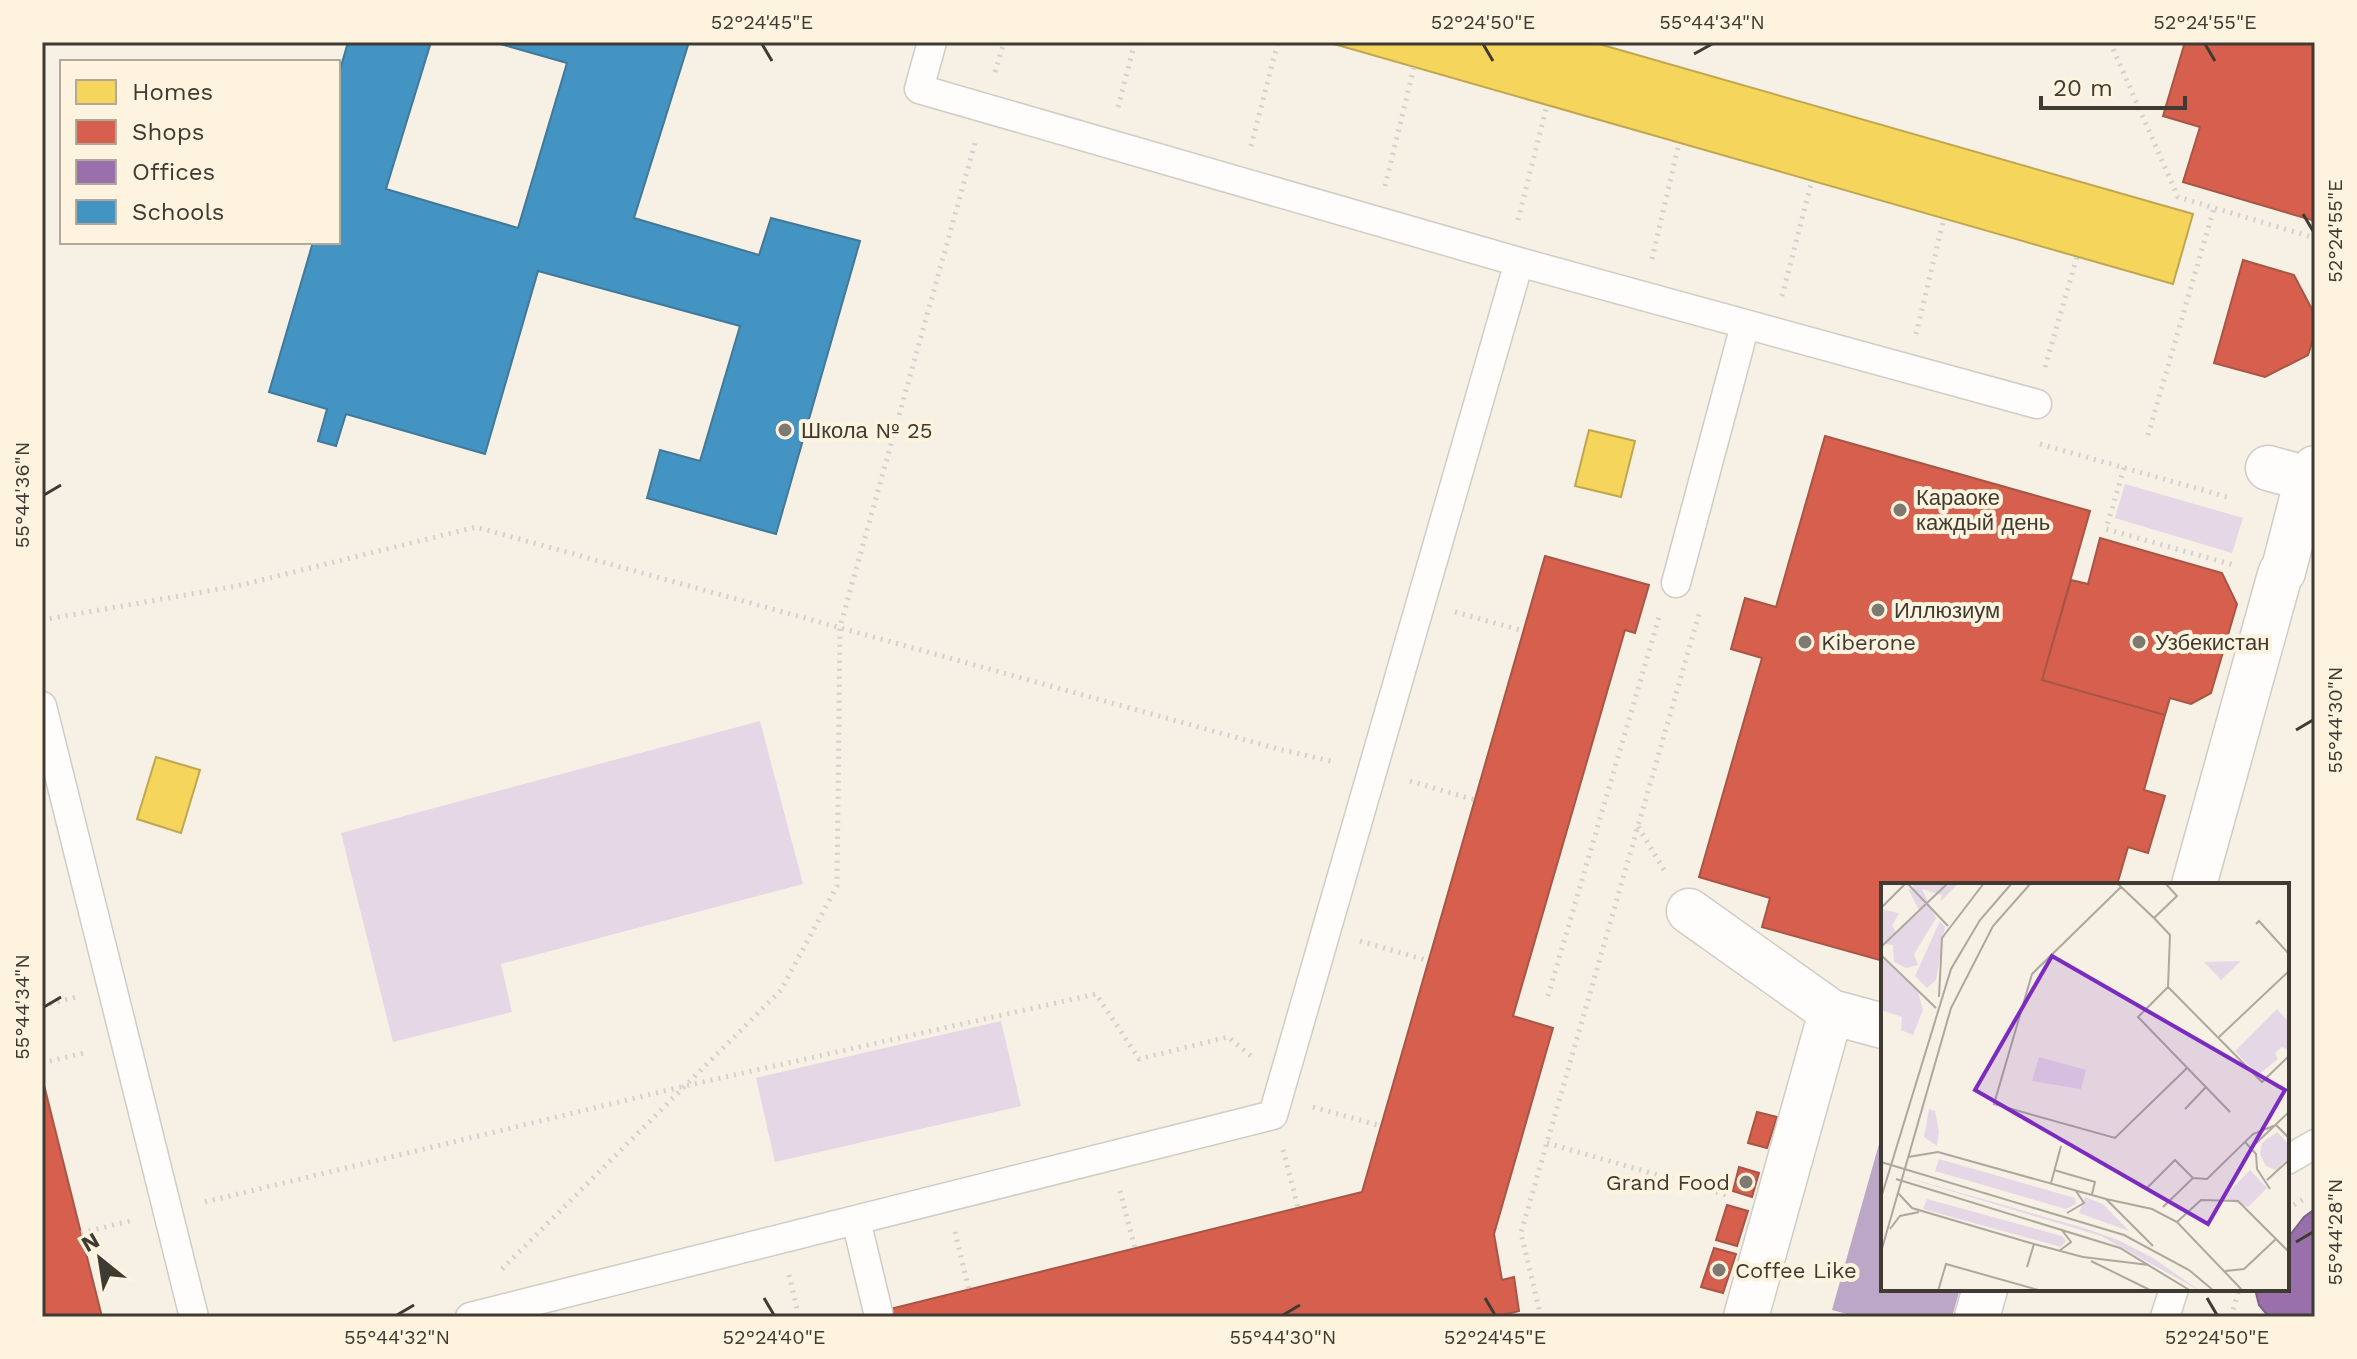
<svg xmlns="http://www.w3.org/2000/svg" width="2357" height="1359" font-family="'Work Sans',sans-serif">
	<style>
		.green { fill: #e6d7e7 }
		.water { fill: #bda7c6 }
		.homes { fill: #f6d55c; stroke: #bfa750; stroke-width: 2 }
		.shops { fill: #d6604d; stroke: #a95545; stroke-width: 2 }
		.offices { fill: #9970ab; stroke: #7e6087; stroke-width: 2 }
		.schools { fill: #4393c3; stroke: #427998; stroke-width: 2 }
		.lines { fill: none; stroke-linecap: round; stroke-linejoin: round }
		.lane-casing { stroke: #d1ccc4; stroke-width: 31 }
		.street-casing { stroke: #d1ccc4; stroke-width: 47 }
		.path { stroke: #d2d1cd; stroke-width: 5; stroke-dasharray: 2 6; stroke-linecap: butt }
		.lane { stroke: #fefdfb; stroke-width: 28 }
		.street { stroke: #fefdfb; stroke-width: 44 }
		.ticks { fill: none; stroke: #3f3b33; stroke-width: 3 }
		.poi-dot { fill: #7f7a71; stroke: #fdf3de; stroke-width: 3 }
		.labels { text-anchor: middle; stroke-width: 8; stroke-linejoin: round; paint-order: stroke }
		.poi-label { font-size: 22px; fill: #3f3b33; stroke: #fdf3de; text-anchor: start }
		.inset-road { fill: none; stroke: #ada89e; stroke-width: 2 }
		.view { fill: #7b2cbf; fill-opacity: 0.15; stroke: #7b2cbf; stroke-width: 4 }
		.inset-edge { fill: none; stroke: #3f3b33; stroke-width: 4 }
		.neatline { fill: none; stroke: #3f3b33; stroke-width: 3 }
		.ticks-label { font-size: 20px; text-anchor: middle; fill: #3f3b33 }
	</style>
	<rect width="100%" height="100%" fill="#f6f0e5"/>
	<!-- green -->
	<path class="green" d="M 2125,484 L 2243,518 L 2232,553 L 2115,518 Z
		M 760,721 L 803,884 L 501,964 L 512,1012 L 393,1042 L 341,833 Z
		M 1001,1021 L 1021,1106 L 775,1162 L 756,1078 Z"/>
	<!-- water -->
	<path class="water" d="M 1883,1130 L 1883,1289 L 1960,1289 L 1952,1317 L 1858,1317 L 1832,1310 Z"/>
	<!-- homes -->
	<path class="homes" d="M 1327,42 L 1592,42 L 2193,214 L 2173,284 Z
		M 1589,430 L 1635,441 L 1621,497 L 1575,486 Z
		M 156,757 L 200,770 L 181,833 L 137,819 Z"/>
	<!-- shops -->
	<path class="shops" d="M 2185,42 L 2315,42 L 2315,221 L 2183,182 L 2200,127 L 2163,116 Z
		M 2243,260 L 2294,275 L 2315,315 L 2315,333 L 2308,355 L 2265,377 L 2214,363 Z
		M 1825,436 L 2090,511 L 2042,680 L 2165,715 L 2144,790 L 2165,796 L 2148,853 L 2128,847 L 2117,885 L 1883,885 L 1883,961 L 1762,927 L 1770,898 L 1699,877 L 1762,658 L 1731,649 L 1745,598 L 1776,607 Z
		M 2100,538 L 2222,573 L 2237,604 L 2211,693 L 2191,704 L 2170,698 L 2165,715 L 2042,680 L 2071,580 L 2088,584 Z
		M 1545,556 L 1649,585 L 1635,633 L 1625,630 L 1513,1016 L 1553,1028 L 1494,1234 L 1502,1280 L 1514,1277 L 1519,1311 L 1495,1317 L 858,1317 L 1362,1192 Z
		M 42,1077 L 102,1317 L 42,1317 Z
		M 1757,1112 L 1777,1117 L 1767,1148 L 1748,1143 Z
		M 1739,1167 L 1759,1173 L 1752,1197 L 1733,1191 Z
		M 1727,1205 L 1748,1211 L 1737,1246 L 1716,1240 Z
		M 1714,1248 L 1736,1254 L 1723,1293 L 1701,1287 Z"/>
	<!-- offices -->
	<path class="offices" d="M 2315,1209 L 2315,1317 L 2269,1317 L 2259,1305 L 2255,1289 L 2287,1289 L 2287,1239 L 2304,1217 Z"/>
	<!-- schools -->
	<path class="schools" d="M 348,42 L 431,42 L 386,189 L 518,228 L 567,63 L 493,42 L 689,42 L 634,218 L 759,255 L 771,218 L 860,241 L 776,534 L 647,498 L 660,450 L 700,461 L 740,326 L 538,271 L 485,454 L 346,414 L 336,446 L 318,441 L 327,409 L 269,392 L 313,242 L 338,242 L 338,77 Z"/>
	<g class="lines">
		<defs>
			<path id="lane" d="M 932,42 L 919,89 L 1519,262 L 2037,404
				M 1676,583 L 1745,325
				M 42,706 L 194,1317
				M 2287,1160 L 2315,1144
				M 856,1220 L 878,1312
				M 470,1317 L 1273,1115 L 1519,262
				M 2165,1317 L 2174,1289"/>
			<path id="street" d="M 2268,468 L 2315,481
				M 2194,885 L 2279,578 L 2281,572 L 2283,572 L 2307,479 L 2315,468
				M 1689,911 L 1831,1012
				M 1746,1317 L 1831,1012 L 1883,1026
				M 1977,1317 L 1985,1289"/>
		</defs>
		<!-- lane casing -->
		<use href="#lane" class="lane-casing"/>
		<!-- street casing -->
		<use href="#street" class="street-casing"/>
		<!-- path -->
		<path class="path" d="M 2110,42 L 2178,197 L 2315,238
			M 995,72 L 1004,42
			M 1118,107 L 1135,42
			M 1251,146 L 1278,42
			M 1385,186 L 1414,67
			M 1518,220 L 1547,105
			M 1652,259 L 1679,143
			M 1782,296 L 1812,180
			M 1916,334 L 1944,218
			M 2045,367 L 2077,257
			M 2148,435 L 2214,208
			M 2040,444 L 2231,498
			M 2124,468 L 2106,529 L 2237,566
			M 1455,612 L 1524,631
			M 42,620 L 237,586 L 476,527 L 1278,749 L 1335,762
			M 1410,781 L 1475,800
			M 1638,827 L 1666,873
			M 1360,941 L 1429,961
			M 1548,996 L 1659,617
			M 42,1006 L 76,997
			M 42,1063 L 88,1052
			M 1313,1107 L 1381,1126
			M 1547,1143 L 1730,1196
			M 1283,1150 L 1298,1207
			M 1120,1191 L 1135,1248
			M 205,1202 L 685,1086 L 1096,994 L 1139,1059 L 1228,1037 L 1251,1056
			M 2287,1209 L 2307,1197
			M 955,1232 L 969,1290
			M 81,1233 L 130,1221
			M 502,1269 L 781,990 L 837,886 L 840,627 L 975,143
			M 789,1275 L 799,1317
			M 1541,1317 L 1521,1233 L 1699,614
			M 2231,1317 L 2239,1289"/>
		<!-- lane -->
		<use href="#lane" class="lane"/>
		<!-- street -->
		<use href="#street" class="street"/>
	</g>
	<!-- ticks -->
	<path class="ticks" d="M 762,44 L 772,61M 1483,44 L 1493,61M 2205,44 L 2215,61M 1694,54 L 1712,44M 2303,214 L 2313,231M 44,495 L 61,485M 2296,730 L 2313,720M 44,1007 L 61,997M 2296,1242 L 2313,1232M 764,1298 L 774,1315M 1485,1298 L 1495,1315M 2207,1298 L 2217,1315M 397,1315 L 414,1305M 1283,1315 L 1300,1305"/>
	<!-- markers -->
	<g class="poi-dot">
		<circle cx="785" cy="430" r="8"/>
		<circle cx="1900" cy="510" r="8"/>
		<circle cx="1878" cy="610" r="8"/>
		<circle cx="1805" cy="642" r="8"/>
		<circle cx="2139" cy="642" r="8"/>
		<circle cx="1746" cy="1182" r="8"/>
		<circle cx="1719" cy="1270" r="8"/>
	</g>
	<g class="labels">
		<!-- poi labels -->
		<g class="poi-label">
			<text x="801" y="438">Школа № 25</text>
			<text x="1916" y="505">Караоке<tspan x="1916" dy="25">каждый день</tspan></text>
			<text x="1894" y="618">Иллюзиум</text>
			<text x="1821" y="650">Kiberone</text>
			<text x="2155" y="650">Узбекистан</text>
			<text x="1730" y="1190" text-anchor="end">Grand Food</text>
			<text x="1735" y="1278">Coffee Like</text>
		</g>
	</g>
	<!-- overview -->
	<g transform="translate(1881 883)">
		<rect width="408" height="408" fill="#f6f0e5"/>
		<path d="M 31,0 L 78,0 L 60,18 L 61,12 L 41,6 L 55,35 L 33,71 L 37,82 L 25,85 L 13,79 L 12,62 L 0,60 L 0,26 L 18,30 L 11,43 L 15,49 L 39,29 L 27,6 L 33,7 ZM 59,38 L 64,44 L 55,97 L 46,105 L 34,93 ZM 0,74 L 37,109 L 42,127 L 32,152 L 20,147 L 21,134 L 0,127 ZM 360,78 L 340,97 L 323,79 ZM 396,126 L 408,139 L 408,167 L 401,164 L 394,170 L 397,176 L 377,192 L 354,168 ZM 158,174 L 205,187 L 200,206 L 151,198 ZM 48,226 L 54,228 L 58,248 L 56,263 L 43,254 ZM 396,249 L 408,262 L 408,274 L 395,287 L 385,283 L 379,271 L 381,260 ZM 58,276 L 194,315 L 195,321 L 185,326 L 54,288 ZM 0,287 L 203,345 L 237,357 L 272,375 L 319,408 L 220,353 ZM 369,287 L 386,305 L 367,324 L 342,315 ZM 204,314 L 222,321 L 248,348 L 198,330 ZM 46,316 L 181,353 L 185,358 L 180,364 L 42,326 Z" fill="#e6d7e7"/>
		<path class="inset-road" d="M 26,0 L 67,43M 236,0 L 273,35 L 296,13 L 284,0M 240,4 L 151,91 L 113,221 L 234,255 L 306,185M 0,25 L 25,0M 273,35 L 289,52 L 287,104M 375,41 L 378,38 L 408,71M 0,64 L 67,0M 0,72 L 55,125M 58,114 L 61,55 L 103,0M 338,154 L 408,88M 304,226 L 325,204M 349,229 L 257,134 L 287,104 L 381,199 L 408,173M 364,259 L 375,271 L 376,286 L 389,306M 370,265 L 408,229M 27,274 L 57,269 L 225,316 L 272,363M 0,279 L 243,352 L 308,387 L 333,408M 173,287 L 214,299 L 211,311M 15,296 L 239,365 L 310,408M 386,297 L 408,277M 170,300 L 180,263M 265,306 L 294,277 L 312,295 L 326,296 L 372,251 L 395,242 L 408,255M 17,310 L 31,325 L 153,361 L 202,374 L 268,382M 0,315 L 70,86 L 99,37 L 131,0M 225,316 L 271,326 L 296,339 L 362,408M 282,324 L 312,295M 186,330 L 203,320 L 195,308M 296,339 L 320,317 L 357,318 L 408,369M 9,346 L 19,333 L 38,329M 178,368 L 190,359 L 180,346M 0,369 L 70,125 L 112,43 L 150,0M 210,378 L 271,408M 146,384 L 153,361M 344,388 L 363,386 L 395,356M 57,408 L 65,381 L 161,408"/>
		<path class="view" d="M 171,73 L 404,207 L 327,341 L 94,207 Z"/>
		<rect width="408" height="408" class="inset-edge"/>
	</g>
	<!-- border -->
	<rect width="2357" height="1359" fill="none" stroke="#fdf3de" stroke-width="88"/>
	<!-- legend -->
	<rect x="60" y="60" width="280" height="184" fill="#fdf3de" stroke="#b1a99a" stroke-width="2"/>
	<rect x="76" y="80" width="40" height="24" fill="#f6d55c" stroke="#b1a99a" stroke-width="2"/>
	<text x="132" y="100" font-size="24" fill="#3f3b33">Homes</text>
	<rect x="76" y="120" width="40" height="24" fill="#d6604d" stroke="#b1a99a" stroke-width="2"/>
	<text x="132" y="140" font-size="24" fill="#3f3b33">Shops</text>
	<rect x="76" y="160" width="40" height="24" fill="#9970ab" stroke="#b1a99a" stroke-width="2"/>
	<text x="132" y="180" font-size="24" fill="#3f3b33">Offices</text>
	<rect x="76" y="200" width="40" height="24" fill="#4393c3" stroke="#b1a99a" stroke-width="2"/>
	<text x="132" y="220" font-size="24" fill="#3f3b33">Schools</text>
	<!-- north arrow -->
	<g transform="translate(100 1259) rotate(330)" stroke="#fdf3de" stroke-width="6" paint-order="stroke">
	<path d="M0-6L14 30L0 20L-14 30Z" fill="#3f3b33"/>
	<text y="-12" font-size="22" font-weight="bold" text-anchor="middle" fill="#3f3b33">N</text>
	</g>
	<!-- scale -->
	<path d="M2041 96v12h144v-12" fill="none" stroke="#3f3b33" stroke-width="4"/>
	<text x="2053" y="96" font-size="24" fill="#3f3b33" stroke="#fdf3de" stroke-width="6" paint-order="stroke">20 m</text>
	<rect x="44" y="44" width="2269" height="1271" class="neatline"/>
	<g class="ticks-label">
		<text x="762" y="29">52°24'45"E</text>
		<text x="1483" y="29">52°24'50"E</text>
		<text x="1712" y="29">55°44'34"N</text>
		<text x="2205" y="29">52°24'55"E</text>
		<text transform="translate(2335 231) rotate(-90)" y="7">52°24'55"E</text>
		<text transform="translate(22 495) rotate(-90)" y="7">55°44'36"N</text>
		<text transform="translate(2335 720) rotate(-90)" y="7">55°44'30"N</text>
		<text transform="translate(22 1007) rotate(-90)" y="7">55°44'34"N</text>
		<text transform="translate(2335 1232) rotate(-90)" y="7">55°44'28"N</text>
		<text x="397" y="1344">55°44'32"N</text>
		<text x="774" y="1344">52°24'40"E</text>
		<text x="1283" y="1344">55°44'30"N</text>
		<text x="1495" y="1344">52°24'45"E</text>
		<text x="2217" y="1344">52°24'50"E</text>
	</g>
</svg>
